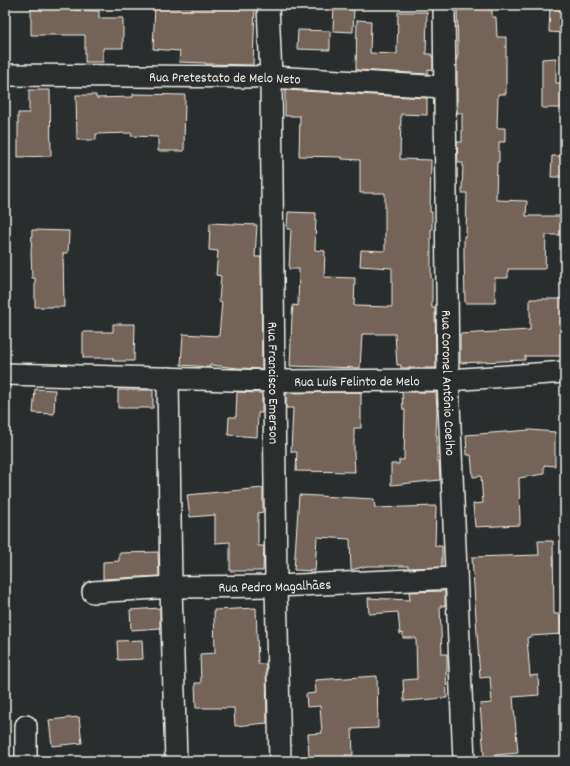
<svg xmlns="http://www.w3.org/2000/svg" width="570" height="766" font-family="Dekko,sans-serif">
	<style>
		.building { fill: #736359; stroke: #f4f1e8 }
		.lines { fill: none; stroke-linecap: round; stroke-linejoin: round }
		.minor-casing { stroke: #f4f1e8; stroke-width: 24 }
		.minor { stroke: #2a2d2e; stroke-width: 21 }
		.labels { text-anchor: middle; stroke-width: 3.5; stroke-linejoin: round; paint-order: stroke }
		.street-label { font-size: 14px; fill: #f4f1e8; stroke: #2a2d2e }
	</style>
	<rect width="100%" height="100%" fill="#2a2d2e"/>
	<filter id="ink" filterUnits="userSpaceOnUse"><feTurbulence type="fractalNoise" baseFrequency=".025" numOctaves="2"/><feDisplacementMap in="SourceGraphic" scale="8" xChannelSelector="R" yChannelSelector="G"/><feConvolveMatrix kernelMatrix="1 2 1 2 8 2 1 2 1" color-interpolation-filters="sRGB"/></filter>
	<g filter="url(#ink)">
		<!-- building -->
		<path class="building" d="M 31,5 L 74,5 L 74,10 L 99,11 L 99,18 L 123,18 L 123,48 L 103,48 L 103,62 L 85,62 L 85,35 L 31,35 Z
			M 155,5 L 255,5 L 253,65 L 206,64 L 206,63 L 179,62 L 180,51 L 153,49 Z
			M 334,5 L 354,6 L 353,32 L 333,31 Z
			M 457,5 L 492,5 L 492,17 L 496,17 L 497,37 L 506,37 L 506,94 L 498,94 L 497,128 L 505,128 L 505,142 L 499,142 L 499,162 L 497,162 L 496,200 L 527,201 L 526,216 L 565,216 L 565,235 L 546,235 L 545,269 L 508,269 L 508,278 L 495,278 L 495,303 L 465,303 L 464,257 L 464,236 L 466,236 L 467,193 L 462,193 L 463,163 L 458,163 L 457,142 L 462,142 L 462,113 L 457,113 L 457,56 L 458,56 Z
			M 550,5 L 565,5 L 565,33 L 549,32 Z
			M 398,12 L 427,12 L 426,54 L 431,54 L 431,56 L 433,56 L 433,70 L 428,69 L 428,74 L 356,70 L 357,20 L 371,21 L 370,53 L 397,54 Z
			M 298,30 L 330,31 L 330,50 L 297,49 Z
			M 556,58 L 556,83 L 565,83 L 565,108 L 542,108 L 542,59 Z
			M 29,90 L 50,90 L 51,156 L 18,157 L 18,113 L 29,113 Z
			M 285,90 L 427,98 L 427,115 L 401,114 L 400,159 L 431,160 L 430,212 L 432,212 L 432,230 L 431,230 L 431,278 L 432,278 L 432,308 L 435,308 L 436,368 L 401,368 L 401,365 L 397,365 L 395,334 L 362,334 L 360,368 L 290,366 L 292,316 L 293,305 L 298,306 L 299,269 L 289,269 L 291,229 L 287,229 L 288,212 L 316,213 L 315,250 L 325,251 L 324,277 L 355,278 L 354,306 L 392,307 L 392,268 L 360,266 L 361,250 L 385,251 L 385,193 L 360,193 L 360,160 L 342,159 L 342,157 L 299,156 L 300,116 L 285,116 Z
			M 133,94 L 185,95 L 184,151 L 158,151 L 158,137 L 131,136 L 132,133 L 96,134 L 96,140 L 77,140 L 76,95 L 96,95 L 96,98 L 133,97 Z
			M 552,156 L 565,156 L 565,177 L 551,177 Z
			M 210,223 L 257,225 L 255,257 L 261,257 L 262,369 L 238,368 L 210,365 L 210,367 L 181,365 L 183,334 L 219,336 L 222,302 L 219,301 L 221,276 L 216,275 L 218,251 L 209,250 Z
			M 32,230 L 69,231 L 68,253 L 63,253 L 64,307 L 35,307 L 35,278 L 32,278 L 31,252 Z
			M 530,299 L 565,299 L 565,314 L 563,314 L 564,356 L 525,356 L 525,360 L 460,363 L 460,334 L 530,330 Z
			M 113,324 L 135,324 L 134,361 L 113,361 L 113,358 L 83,358 L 83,332 L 113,332 Z
			M 35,389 L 55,390 L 54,414 L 33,413 Z
			M 118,390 L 153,390 L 153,408 L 118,408 Z
			M 237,392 L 262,393 L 262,413 L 258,413 L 257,437 L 228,435 L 229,417 L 236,417 Z
			M 361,392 L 361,428 L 354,428 L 354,453 L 355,472 L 296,471 L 297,452 L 291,452 L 293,408 L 286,408 L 286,393 Z
			M 402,392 L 436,392 L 437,412 L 436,435 L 437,435 L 437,461 L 439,461 L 440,480 L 391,485 L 391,464 L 399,464 L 399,460 L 404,460 L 405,410 L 403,410 Z
			M 530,430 L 555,432 L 555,466 L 544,465 L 544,474 L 519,478 L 520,525 L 475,527 L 473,504 L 483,503 L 481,476 L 473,477 L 471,455 L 467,455 L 466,435 Z
			M 263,488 L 263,512 L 258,513 L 258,546 L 264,546 L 263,571 L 230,571 L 230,542 L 215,543 L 215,515 L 190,517 L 187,495 Z
			M 299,495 L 374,499 L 375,508 L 436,506 L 435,546 L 442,546 L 442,567 L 408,568 L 408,566 L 367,566 L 351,570 L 350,539 L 317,537 L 315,571 L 294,570 Z
			M 538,541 L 553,541 L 554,614 L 560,614 L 561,634 L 530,636 L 530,637 L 527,638 L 530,676 L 538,675 L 539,695 L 513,697 L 518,753 L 484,756 L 480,704 L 492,703 L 490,677 L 480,678 L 472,557 L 539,555 Z
			M 158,552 L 159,576 L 103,579 L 103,562 L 119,561 L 119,553 Z
			M 445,591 L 445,606 L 440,606 L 442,654 L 447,654 L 447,672 L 446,672 L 447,698 L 404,701 L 403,680 L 417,679 L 416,638 L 403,638 L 403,633 L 400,634 L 398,612 L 369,614 L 368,598 L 410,600 L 409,592 Z
			M 160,608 L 160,628 L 131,630 L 130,610 Z
			M 256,608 L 258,664 L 266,664 L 267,723 L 235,726 L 234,708 L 196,708 L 195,683 L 201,683 L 200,654 L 215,653 L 214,610 Z
			M 142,640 L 143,659 L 118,660 L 117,641 Z
			M 377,676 L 378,728 L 352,729 L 353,755 L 345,755 L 346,761 L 309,761 L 308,734 L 322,733 L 320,706 L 307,707 L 306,694 L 316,693 L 315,680 Z
			M 79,717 L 82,743 L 52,746 L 49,720 Z"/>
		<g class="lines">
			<defs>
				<g id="minor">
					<path id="s1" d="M 268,5 L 271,77 L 276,586 L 280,761"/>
					<path id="s2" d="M 444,5 L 448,380 L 464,761"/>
					<path id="s3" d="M 5,75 L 271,77 L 444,87"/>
					<path id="s4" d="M 5,374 L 274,381 L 448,380 L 565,372"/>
					<path d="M 168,378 L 171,587 L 176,761"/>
					<path id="s5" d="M 93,592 L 171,587 L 276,586 L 456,578"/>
					<path d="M 26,761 L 26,726"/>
				</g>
			</defs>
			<!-- minor casing -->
			<use href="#minor" class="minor-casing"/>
			<!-- minor -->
			<use href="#minor" class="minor"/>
		</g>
	</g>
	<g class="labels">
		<!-- street labels -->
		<g class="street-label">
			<text dy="5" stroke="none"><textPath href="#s3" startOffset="220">Rua Pretestato de Melo Neto</textPath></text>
			<text dy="5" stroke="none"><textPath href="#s4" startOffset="352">Rua Luís Felinto de Melo</textPath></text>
			<text dy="5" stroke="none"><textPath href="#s1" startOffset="378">Rua Francisco Emerson</textPath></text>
			<text dy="5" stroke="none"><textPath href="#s2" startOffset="378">Rua Coronel Antônio Coelho</textPath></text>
			<text dy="5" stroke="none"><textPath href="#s5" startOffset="182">Rua Pedro Magalhães</textPath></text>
		</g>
	</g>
	<!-- margin -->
	<rect width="570" height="766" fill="none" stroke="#2a2d2e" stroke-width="20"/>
	<rect x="10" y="10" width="550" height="746" fill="none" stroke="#f4f1e8" stroke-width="1.5" filter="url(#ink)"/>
</svg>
